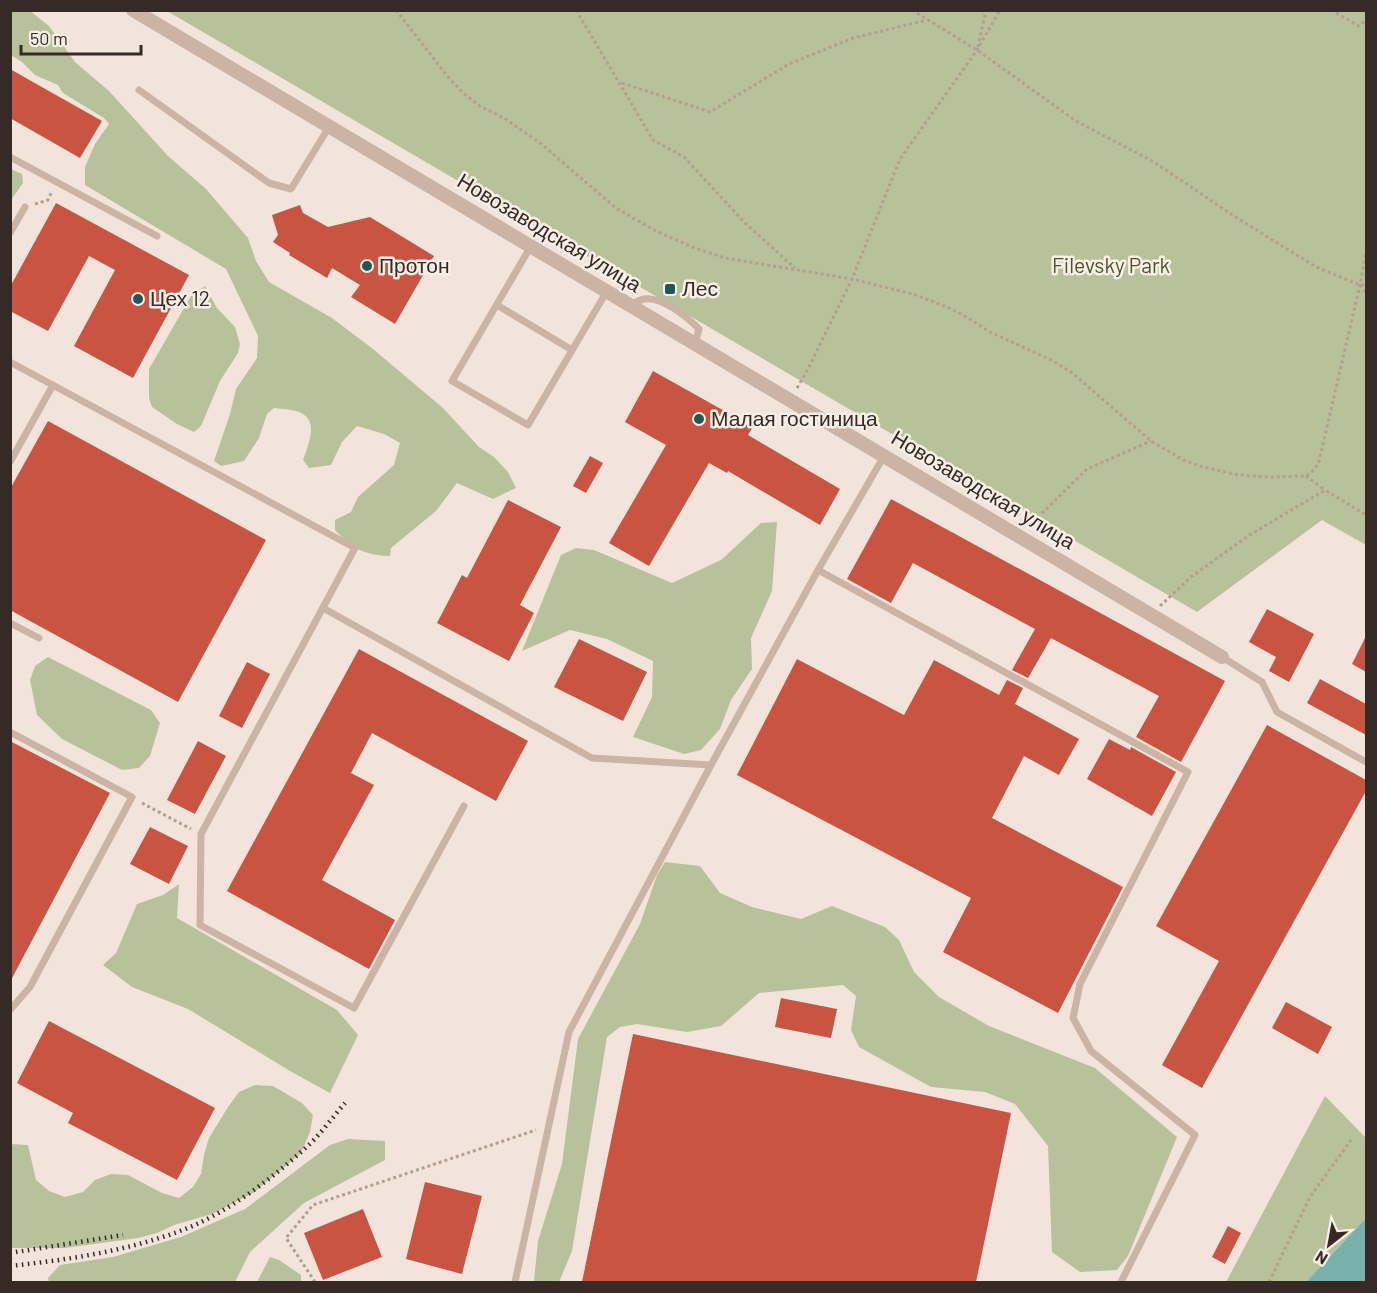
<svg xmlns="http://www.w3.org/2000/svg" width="1377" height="1293" font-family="Barlow,sans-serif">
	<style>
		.green { fill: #b8c29a }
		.water { fill: #79b0ac }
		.building { fill: #c95442 }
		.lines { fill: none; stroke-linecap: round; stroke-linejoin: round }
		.path { stroke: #b69d90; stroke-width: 3; stroke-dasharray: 3 3; stroke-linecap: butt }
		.service { stroke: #cbb3a6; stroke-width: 7 }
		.minor { stroke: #cbb3a6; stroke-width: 14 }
		.rail { stroke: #362a27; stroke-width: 4.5; stroke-dasharray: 1.5 4.5; stroke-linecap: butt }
		.poi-dot { fill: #1c5956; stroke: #faefe7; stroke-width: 2 }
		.labels { text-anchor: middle; stroke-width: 5; stroke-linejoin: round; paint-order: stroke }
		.street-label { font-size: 21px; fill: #362a27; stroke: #faefe7 }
		.poi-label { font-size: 21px; fill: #362a27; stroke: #faefe7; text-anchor: start }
		.park-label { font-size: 21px; fill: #4a552a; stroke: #faefe7 }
	</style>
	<rect width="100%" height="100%" fill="#f2e4da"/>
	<!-- green -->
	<path class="green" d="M 10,11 L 30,11 L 49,26 L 75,62 L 109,91 L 168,156 L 206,189 L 248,238 L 256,261 L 269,282 L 332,318 L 373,349 L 443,408 L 479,447 L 494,457 L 508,472 L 516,488 L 493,499 L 457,483 L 436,511 L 391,548 L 390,556 C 364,555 353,549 335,530 L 335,520 L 351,512 L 358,497 L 394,465 L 400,443 L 384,434 L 357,426 L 342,442 L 331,465 L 309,468 L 303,460 C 308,445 320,420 299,412 C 291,409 282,409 274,408 L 267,414 L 259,438 L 244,461 L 221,466 L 214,461 L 230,414 L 236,389 L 257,358 L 258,336 L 226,269 L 85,185 L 85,167 L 95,144 L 109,124 L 104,118 L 63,93 L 58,85 L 35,75 L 22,62 L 11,55 Z
		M 167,11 L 1366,11 L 1366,545 L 1322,520 L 1197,612 Z
		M 11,169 L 22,174 L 23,183 L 11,200 Z
		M 205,286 L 217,308 L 235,327 L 240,344 L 238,353 L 220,381 L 201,426 L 194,432 L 177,424 L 152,407 L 149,398 L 149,369 L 191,296 Z
		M 777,522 L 772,591 L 751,638 L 752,669 L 731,700 L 720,729 L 701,750 L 684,754 L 633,737 L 652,697 L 653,661 L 607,639 L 570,630 L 522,651 L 561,555 L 576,548 L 594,550 L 672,583 L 721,560 L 761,523 Z
		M 48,657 L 151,710 L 160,723 L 150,756 L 139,768 L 122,770 L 62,739 L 37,715 L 30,680 L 35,666 Z
		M 665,862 L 700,866 L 720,893 L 752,907 L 801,919 L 832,906 L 885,927 L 899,940 L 914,972 L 939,997 L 989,1026 L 1095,1068 L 1177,1137 L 1128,1256 L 1117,1270 L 1080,1272 L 1052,1252 L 1048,1146 L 1015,1104 L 985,1092 L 931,1087 L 859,1047 L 851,1030 L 856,996 L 843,985 L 759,993 L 721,1026 L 687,1032 L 637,1024 L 620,1027 L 607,1037 L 572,1251 L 559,1282 L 534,1281 L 538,1241 L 562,1164 L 578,1039 L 640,924 L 657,875 Z
		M 179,884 L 177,918 L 337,1010 L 358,1035 L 330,1093 L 290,1071 L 188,1009 L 132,987 L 103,965 L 116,953 L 137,904 L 163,895 Z
		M 255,1085 L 273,1086 L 302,1103 L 313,1115 L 310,1132 L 301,1153 L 253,1193 L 212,1214 L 174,1225 L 157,1233 L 138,1238 L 65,1248 L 11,1248 L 11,1144 L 28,1145 L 36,1180 L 49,1191 L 65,1197 L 83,1192 L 95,1180 L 111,1174 L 128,1175 L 162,1193 L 179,1198 L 193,1187 L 201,1174 L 204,1155 L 209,1138 L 228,1107 L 239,1092 Z
		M 1325,1096 L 1366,1138 L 1366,1218 L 1306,1282 L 1226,1282 Z
		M 348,1139 L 385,1141 L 385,1160 L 304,1203 L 250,1252 L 235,1282 L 49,1282 L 48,1278 L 60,1265 L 113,1257 L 181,1237 L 245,1209 L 330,1145 Z
		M 270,1257 L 279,1260 L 301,1275 L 301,1282 L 257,1282 Z"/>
	<!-- water -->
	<path class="water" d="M 1366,1218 L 1366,1282 L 1306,1282 Z"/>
	<!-- building -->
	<path class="building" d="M 10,69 L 102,121 L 80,158 L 10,118 Z
		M 56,203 L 189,275 L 133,378 L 74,346 L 115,270 L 89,256 L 48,331 L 10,311 L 10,287 Z
		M 300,205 L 303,213 L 328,227 L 370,217 L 434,256 L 395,324 L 351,297 L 360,285 L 332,268 L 327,278 L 289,255 L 290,253 L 273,242 L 278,235 L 272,215 Z
		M 653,371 L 753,427 L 748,435 L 840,489 L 820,525 L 728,471 L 727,473 L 709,463 L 649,566 L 609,543 L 666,445 L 625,422 Z
		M 48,421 L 266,540 L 178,702 L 10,610 L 10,489 Z
		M 590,456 L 603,463 L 586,493 L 573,486 Z
		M 891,499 L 1225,681 L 1181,762 L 1136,737 L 1159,696 L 1051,638 L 1028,678 L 1012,670 L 1035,629 L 913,563 L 891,603 L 847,579 Z
		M 508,500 L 561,527 L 520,605 L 534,613 L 509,661 L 437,623 L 462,575 L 467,578 Z
		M 1267,609 L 1314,634 L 1289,682 L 1269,671 L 1276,657 L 1249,642 Z
		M 1366,636 L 1366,672 L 1352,664 Z
		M 579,639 L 647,672 L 623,721 L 554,687 Z
		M 359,649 L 528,741 L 496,801 L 372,733 L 351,773 L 374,785 L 322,880 L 395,920 L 369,969 L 227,891 Z
		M 797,659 L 904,715 L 934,660 L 999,695 L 1007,680 L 1023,688 L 1015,704 L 1079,739 L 1059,775 L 1024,756 L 992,818 L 1123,887 L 1058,1013 L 943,952 L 971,898 L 737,775 Z
		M 247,662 L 270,674 L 242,728 L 219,716 Z
		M 1320,679 L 1366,704 L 1366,735 L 1307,703 Z
		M 1267,725 L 1366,780 L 1366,791 L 1202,1088 L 1162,1065 L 1219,961 L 1156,926 Z
		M 1109,739 L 1130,750 L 1131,747 L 1176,772 L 1152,816 L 1087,779 Z
		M 10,741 L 110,793 L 10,982 Z
		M 198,741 L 226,756 L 195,814 L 167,800 Z
		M 150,827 L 188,846 L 169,884 L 130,864 Z
		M 781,998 L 837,1009 L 831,1038 L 775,1027 Z
		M 1286,1002 L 1332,1027 L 1318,1054 L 1272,1028 Z
		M 49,1021 L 215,1108 L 177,1180 L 68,1123 L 73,1113 L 17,1083 Z
		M 633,1034 L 1011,1113 L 976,1282 L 582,1282 Z
		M 425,1182 L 482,1196 L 462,1274 L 406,1259 Z
		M 363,1209 L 382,1257 L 323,1280 L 304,1233 Z
		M 1228,1226 L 1241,1233 L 1225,1264 L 1212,1257 Z"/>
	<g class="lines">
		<!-- path -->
		<path class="path" d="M 396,10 L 448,77 L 463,93 L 480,106 L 504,118 L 540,143 L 616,208 L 654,230 L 692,247 L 725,258 L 852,279 L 913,294 L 947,307 L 963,315 L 990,332 L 1053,361 L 1071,372 L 1151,441 L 1183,460 L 1203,467 L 1239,475 L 1270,477 L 1306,476 L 1314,470 L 1319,461 L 1360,285 L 1366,252
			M 576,10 L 653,140 L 684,157 L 746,224 L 795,268
			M 912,10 L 977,50 L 1076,121 L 1154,162 L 1234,216 L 1316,267 L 1360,285 L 1366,285
			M 1331,10 L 1359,26 L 1366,20
			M 978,47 L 986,10
			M 622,83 L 710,112 L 789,64 L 853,38 L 927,20
			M 35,204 L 48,200 L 52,191
			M 1360,285 L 1366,292
			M 797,388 L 808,369 L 852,279 L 900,159 L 977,50 L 1000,10
			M 1306,476 L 1325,490
			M 1029,526 L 1087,469 L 1151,441
			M 1160,606 L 1191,577 L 1248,536 L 1325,490 L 1366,515
			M 142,803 L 191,829
			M 315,1282 L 286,1238 L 313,1205 L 536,1130
			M 1269,1282 L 1310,1197 L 1351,1140"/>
		<!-- service -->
		<path class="service" d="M 139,90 L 269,183 L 291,189 L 329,127
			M 10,157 L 157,236
			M 10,233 L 25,207
			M 531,246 L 452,381 L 528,425 L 607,291
			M 497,305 L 572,350
			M 630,305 C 634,303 640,300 644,299 C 662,296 687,317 699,329 L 695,344
			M 10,362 L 355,548 L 201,834 L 200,925 L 354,1008 L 464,806
			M 10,462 L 53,385
			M 818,570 L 1188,772 L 1080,984 L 1073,1018 L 1091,1051 L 1195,1135 L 1121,1282
			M 323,608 L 592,758 L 711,765
			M 10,623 L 39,638
			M 1222,657 L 1262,682 L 1277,712 L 1366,762
			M 10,732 L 132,797 L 30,987 L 10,1010
			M 515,1282 L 569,1032 L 711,765 L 818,570 L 884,456"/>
		<!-- minor -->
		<path class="minor" d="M 133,10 L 1222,657"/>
		<!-- rail -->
		<path class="rail" d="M 10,1253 L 123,1235
			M 10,1266 C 67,1260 126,1251 180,1231 C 222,1216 269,1181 302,1151 C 318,1138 331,1119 345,1103"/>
	</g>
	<!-- markers -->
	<g class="poi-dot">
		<circle cx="367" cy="266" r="6"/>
		<rect x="664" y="283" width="12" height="12" rx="3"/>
		<circle cx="138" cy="299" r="6"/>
		<circle cx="699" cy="419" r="6"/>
	</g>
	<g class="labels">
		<!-- street labels -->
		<g class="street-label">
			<text transform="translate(549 233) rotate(31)" y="7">Новозаводская улица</text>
			<text transform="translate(983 490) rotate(31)" y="7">Новозаводская улица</text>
		</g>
		<!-- poi labels -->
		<g class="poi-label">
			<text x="379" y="273">Протон</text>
			<text x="682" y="296">Лес</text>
			<text x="150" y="306">Цех 12</text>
			<text x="711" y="426">Малая гостиница</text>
		</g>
		<!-- park labels -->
		<g class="park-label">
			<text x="1111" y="273">Filevsky Park</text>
		</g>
	</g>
	<!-- border -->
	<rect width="1377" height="1293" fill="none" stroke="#362a27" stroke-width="24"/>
	<!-- north arrow -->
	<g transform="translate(1329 1245) rotate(211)" stroke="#faefe7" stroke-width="4.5" paint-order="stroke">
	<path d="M0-4.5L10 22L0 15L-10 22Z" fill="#362a27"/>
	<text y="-9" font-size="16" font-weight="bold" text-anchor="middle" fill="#362a27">N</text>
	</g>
	<!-- scale -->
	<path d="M21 45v9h120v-9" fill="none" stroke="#362a27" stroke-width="3"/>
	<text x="30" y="45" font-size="18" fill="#362a27" stroke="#faefe7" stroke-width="4.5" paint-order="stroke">50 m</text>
</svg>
